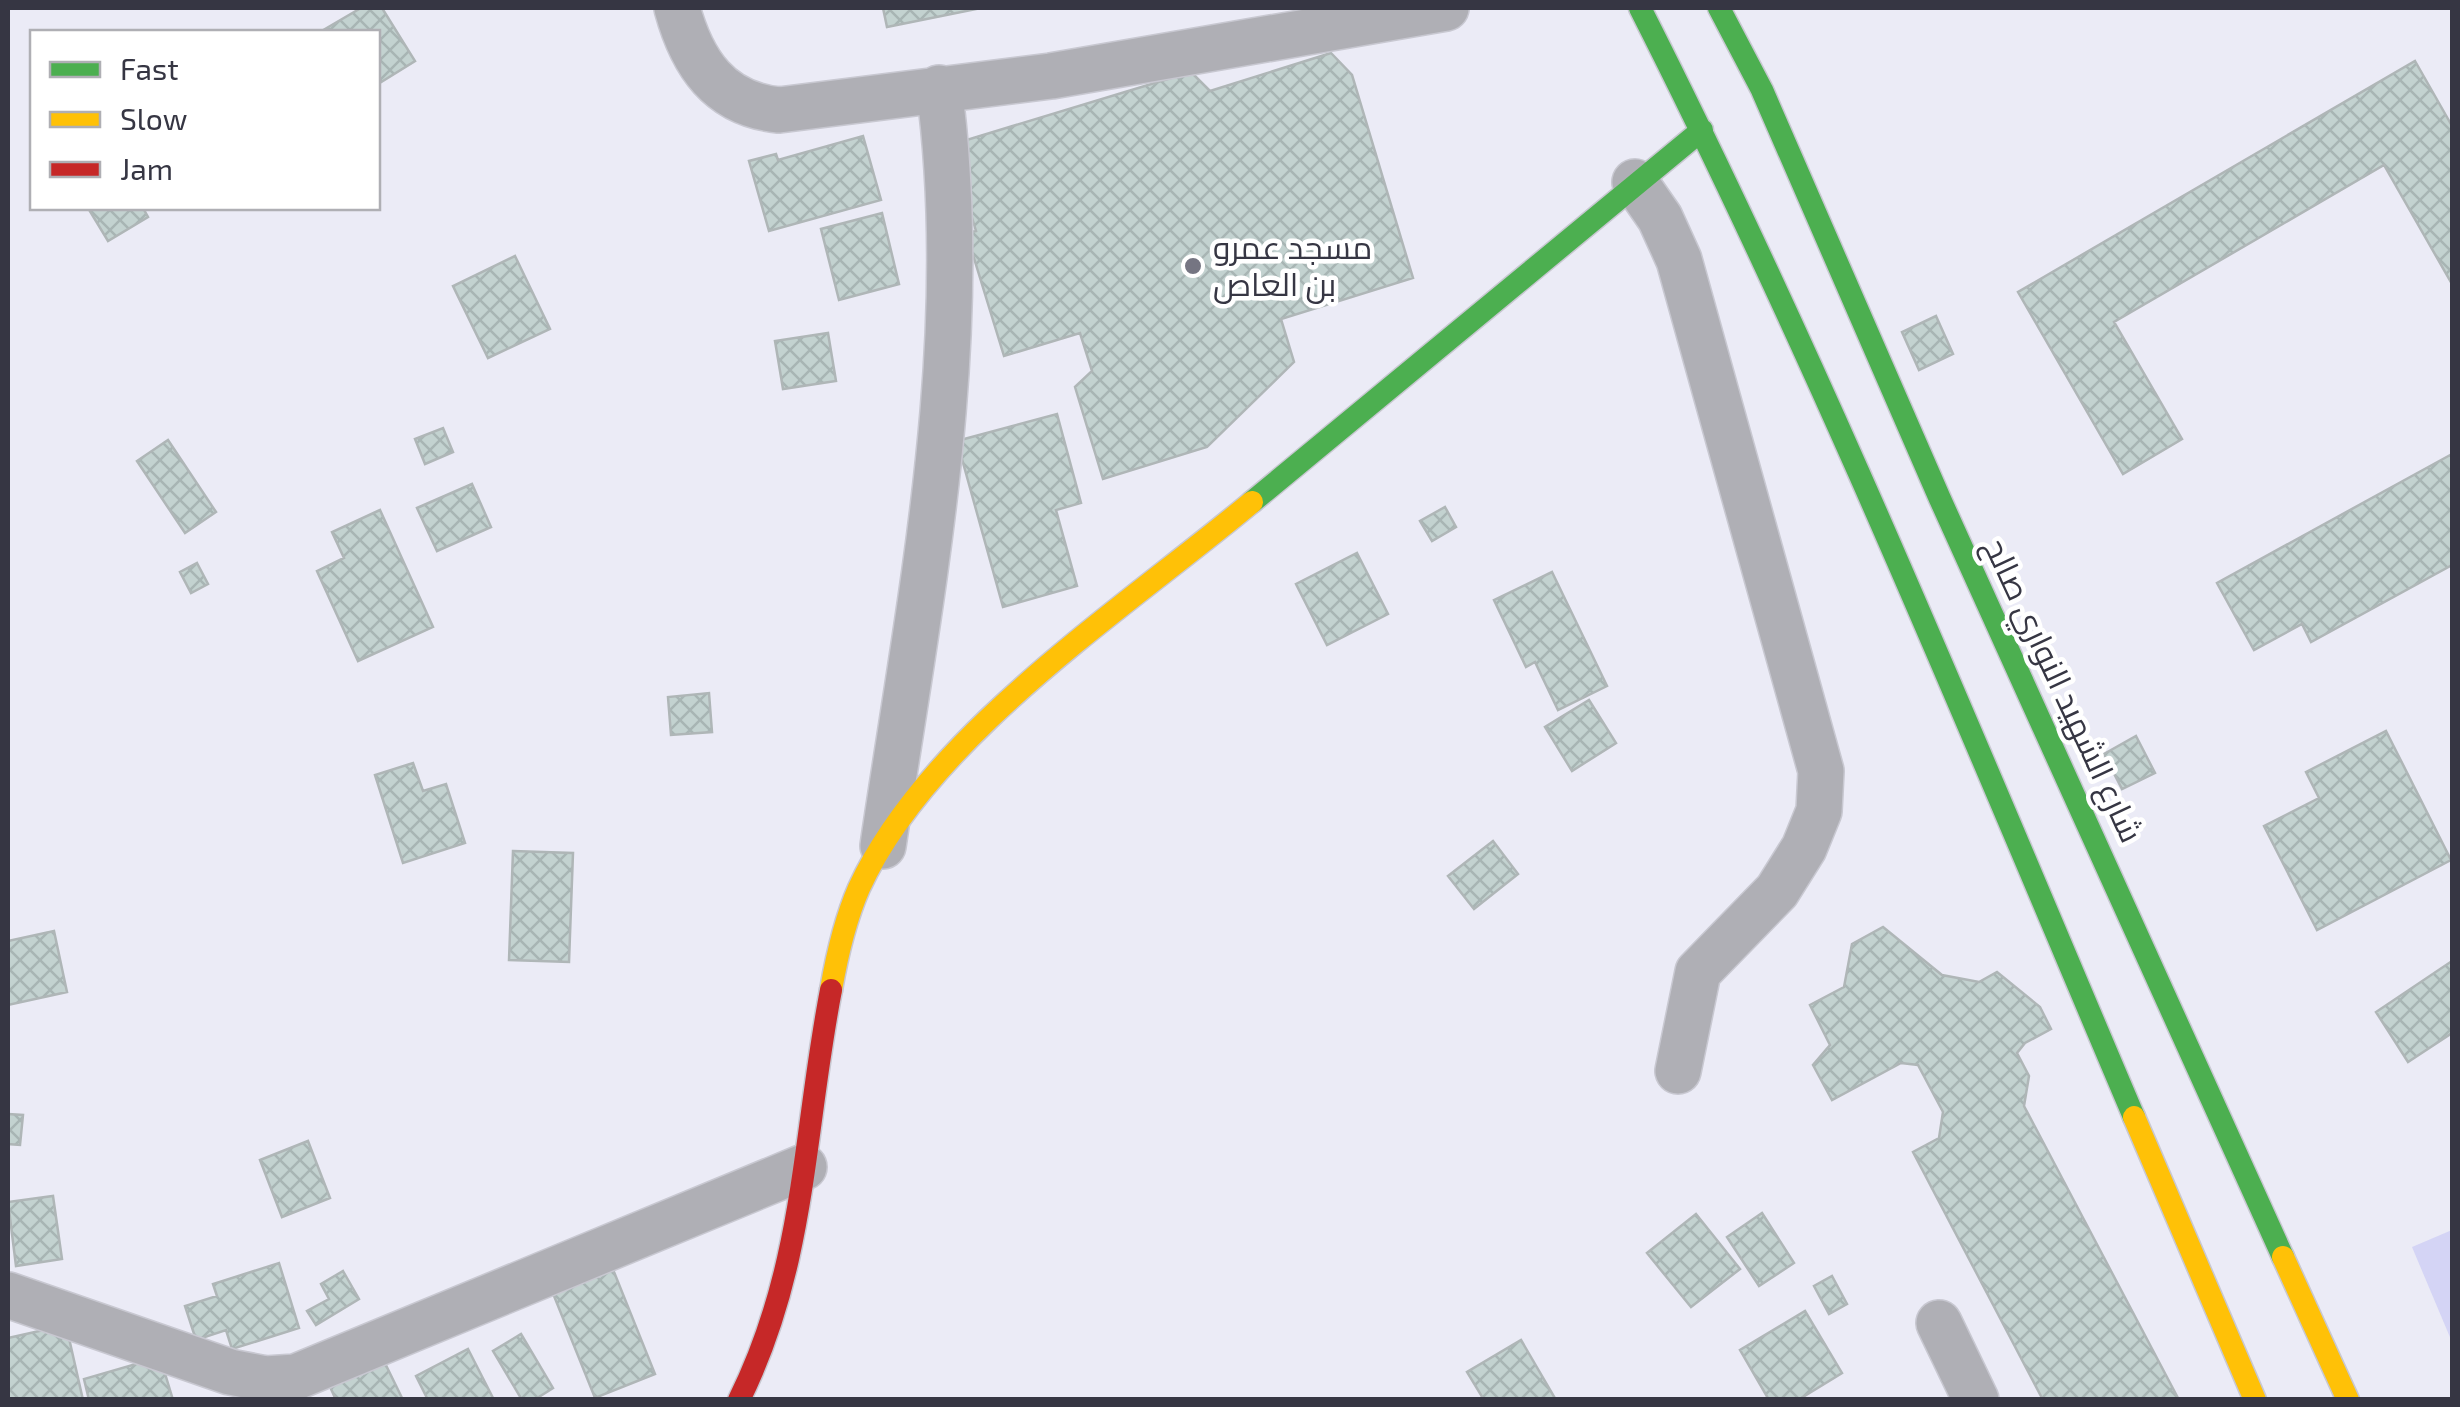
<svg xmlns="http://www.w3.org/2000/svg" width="2460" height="1407" font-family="'Exo 2',Cairo,sans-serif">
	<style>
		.park { fill: #d4d4f5 }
		.building { fill: url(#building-cross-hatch); stroke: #afb6b7; stroke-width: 2.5 }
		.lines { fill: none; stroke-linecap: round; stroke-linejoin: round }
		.street-casing { stroke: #c8c8d1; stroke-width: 48 }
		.fast-casing { stroke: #c8c8d1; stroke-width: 25 }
		.slow-casing { stroke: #c8c8d1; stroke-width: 25 }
		.jam-casing { stroke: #c8c8d1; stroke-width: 25 }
		.street { stroke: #afafb5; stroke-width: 45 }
		.fast { stroke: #4caf50; stroke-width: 22 }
		.slow { stroke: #ffc107; stroke-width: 22 }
		.jam { stroke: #c62828; stroke-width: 22 }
		.poi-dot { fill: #757582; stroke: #fff; stroke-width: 4 }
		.labels { text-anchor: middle; stroke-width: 9; stroke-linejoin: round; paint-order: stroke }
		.poi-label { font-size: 32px; fill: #363643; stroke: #fff; text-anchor: start }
		.street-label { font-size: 32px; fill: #363643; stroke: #fff }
	</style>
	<defs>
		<pattern id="building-cross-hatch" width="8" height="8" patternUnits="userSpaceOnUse" patternTransform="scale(2.5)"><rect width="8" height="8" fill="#c3d2d0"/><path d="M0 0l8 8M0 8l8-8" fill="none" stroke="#a8b5b4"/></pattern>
	</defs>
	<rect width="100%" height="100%" fill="#ebebf6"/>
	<!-- park -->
	<path class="park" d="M 2452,1230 L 2452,1342 L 2412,1247 Z"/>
	<!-- building -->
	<path class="building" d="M 361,8 L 382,8 L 415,61 L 378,84 L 378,32 L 320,32 Z
		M 883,8 L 981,8 L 887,27 Z
		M 1331,53 L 1352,75 L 1413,278 L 1281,319 L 1294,362 L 1207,447 L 1103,479 L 1075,387 L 1092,371 L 1080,333 L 1004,356 L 973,255 L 962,234 L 976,231 L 950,145 L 1191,72 L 1210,91 Z
		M 2415,61 L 2452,126 L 2452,284 L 2384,165 L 2114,322 L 2182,439 L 2123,474 L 2018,292 Z
		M 863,136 L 881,200 L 769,231 L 749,161 L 776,154 L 778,160 Z
		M 88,208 L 143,208 L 148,217 L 108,241 Z
		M 882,213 L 899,284 L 839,300 L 821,229 Z
		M 515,256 L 550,329 L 488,358 L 453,286 Z
		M 1936,316 L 1953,354 L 1919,370 L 1902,332 Z
		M 828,333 L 836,381 L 783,389 L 775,341 Z
		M 1057,414 L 1081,503 L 1056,510 L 1077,586 L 1003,607 L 957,441 Z
		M 443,428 L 453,452 L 425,464 L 415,439 Z
		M 168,440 L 216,512 L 185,533 L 137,461 Z
		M 2452,454 L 2452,565 L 2311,642 L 2302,624 L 2254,650 L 2217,583 Z
		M 472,484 L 491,527 L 437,551 L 417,508 Z
		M 1445,507 L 1456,527 L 1432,541 L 1420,521 Z
		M 380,510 L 433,627 L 358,661 L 317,571 L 344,558 L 332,532 Z
		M 1357,553 L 1388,614 L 1327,645 L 1296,584 Z
		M 197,563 L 208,584 L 191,593 L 180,572 Z
		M 1552,572 L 1607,686 L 1558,710 L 1535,662 L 1526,667 L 1494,600 Z
		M 709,693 L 712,732 L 671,735 L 668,697 Z
		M 1589,700 L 1616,743 L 1572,771 L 1545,727 Z
		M 2386,731 L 2451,860 L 2317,930 L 2264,826 L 2319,798 L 2306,772 Z
		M 2136,736 L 2155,773 L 2122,789 L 2104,754 Z
		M 413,763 L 423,791 L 446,784 L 465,843 L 403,863 L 375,775 Z
		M 1493,841 L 1518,874 L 1474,909 L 1448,876 Z
		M 513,851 L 573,853 L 569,962 L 509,960 Z
		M 1883,927 L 1942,975 L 1979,982 L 1997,972 L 2040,1007 L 2051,1029 L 2025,1043 L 2017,1053 L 2029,1076 L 2024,1106 L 2179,1400 L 2043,1400 L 1913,1152 L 1939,1138 L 1943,1112 L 1918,1065 L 1901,1063 L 1832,1100 L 1813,1065 L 1830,1045 L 1810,1005 L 1844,987 L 1852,944 Z
		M 54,931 L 67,992 L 8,1005 L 8,941 Z
		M 2452,961 L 2452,1033 L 2408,1062 L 2376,1012 Z
		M 8,1114 L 23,1115 L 20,1145 L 8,1144 Z
		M 308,1141 L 330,1198 L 282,1217 L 260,1160 Z
		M 53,1196 L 62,1259 L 16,1266 L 8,1202 Z
		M 1762,1213 L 1794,1263 L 1759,1286 L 1727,1237 Z
		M 1696,1214 L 1740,1269 L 1691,1307 L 1647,1253 Z
		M 608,1257 L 655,1374 L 595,1398 L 548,1281 Z
		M 279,1263 L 299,1328 L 232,1349 L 226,1330 L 196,1340 L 185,1306 L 217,1296 L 213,1284 Z
		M 343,1271 L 359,1299 L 316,1325 L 307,1311 L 329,1299 L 321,1284 Z
		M 1832,1276 L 1847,1304 L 1829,1314 L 1814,1286 Z
		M 1805,1311 L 1842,1373 L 1798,1400 L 1769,1400 L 1740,1350 Z
		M 66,1325 L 83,1400 L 8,1400 L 8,1338 Z
		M 521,1334 L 553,1388 L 534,1400 L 522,1400 L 493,1351 Z
		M 1521,1340 L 1556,1400 L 1484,1400 L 1467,1372 Z
		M 468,1349 L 494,1400 L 428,1400 L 416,1376 Z
		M 380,1353 L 403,1400 L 336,1400 L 327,1380 Z
		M 160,1357 L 173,1400 L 89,1400 L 84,1379 Z"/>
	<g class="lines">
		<defs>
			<path id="street" d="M 677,8 C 692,63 719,104 779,110 L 1051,76 L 1446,8
				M 1635,182 L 1660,218 L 1679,260 L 1821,771 L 1819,811 L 1804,848 L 1777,891 L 1698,972 L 1678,1071
				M 883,846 C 920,596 973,341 939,88
				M 8,1295 L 230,1372 L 266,1379 L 296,1377 L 804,1167
				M 1939,1323 L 1976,1400"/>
			<path id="fast" d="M 1640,8 C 1823,369 1976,745 2134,1117
				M 1719,8 L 1762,90 L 1940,499 L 2283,1257
				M 1252,502 L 1702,130"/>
			<path id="slow" d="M 831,990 C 837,955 845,920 859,888 C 929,735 1125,608 1252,502
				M 2134,1117 L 2255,1400
				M 2283,1257 L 2348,1400"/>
			<path id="jam" d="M 739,1400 C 806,1265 803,1134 831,990"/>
		</defs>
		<!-- street casing -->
		<use href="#street" class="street-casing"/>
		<!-- fast casing -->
		<use href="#fast" class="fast-casing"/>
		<!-- slow casing -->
		<use href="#slow" class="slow-casing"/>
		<!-- jam casing -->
		<use href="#jam" class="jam-casing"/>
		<!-- street -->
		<use href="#street" class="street"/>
		<!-- fast -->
		<use href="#fast" class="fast"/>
		<!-- slow -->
		<use href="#slow" class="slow"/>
		<!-- jam -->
		<use href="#jam" class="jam"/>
	</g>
	<!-- markers -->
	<circle class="poi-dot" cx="1193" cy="266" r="10"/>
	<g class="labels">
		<!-- poi labels -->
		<g class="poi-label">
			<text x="1213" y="259">مسجد عمرو<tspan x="1213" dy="37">بن العاص</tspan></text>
		</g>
		<!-- street labels -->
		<g class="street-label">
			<text transform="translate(2063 690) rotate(65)" y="11">شارع الشهيد النواري صالح</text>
		</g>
	</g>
	<!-- border -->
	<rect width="2460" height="1407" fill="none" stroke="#363643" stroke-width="20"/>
	<!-- legend -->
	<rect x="30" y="30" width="350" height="180" fill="#ffffff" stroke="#afafb4" stroke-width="2.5"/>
	<rect x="50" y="62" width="50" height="15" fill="#4caf50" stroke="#afafb4" stroke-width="2.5"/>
	<text x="120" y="80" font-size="30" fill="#363643">Fast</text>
	<rect x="50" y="112" width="50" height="15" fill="#ffc107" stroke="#afafb4" stroke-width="2.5"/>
	<text x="120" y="130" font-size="30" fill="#363643">Slow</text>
	<rect x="50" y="162" width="50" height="15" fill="#c62828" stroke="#afafb4" stroke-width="2.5"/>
	<text x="120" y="180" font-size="30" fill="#363643">Jam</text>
</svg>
